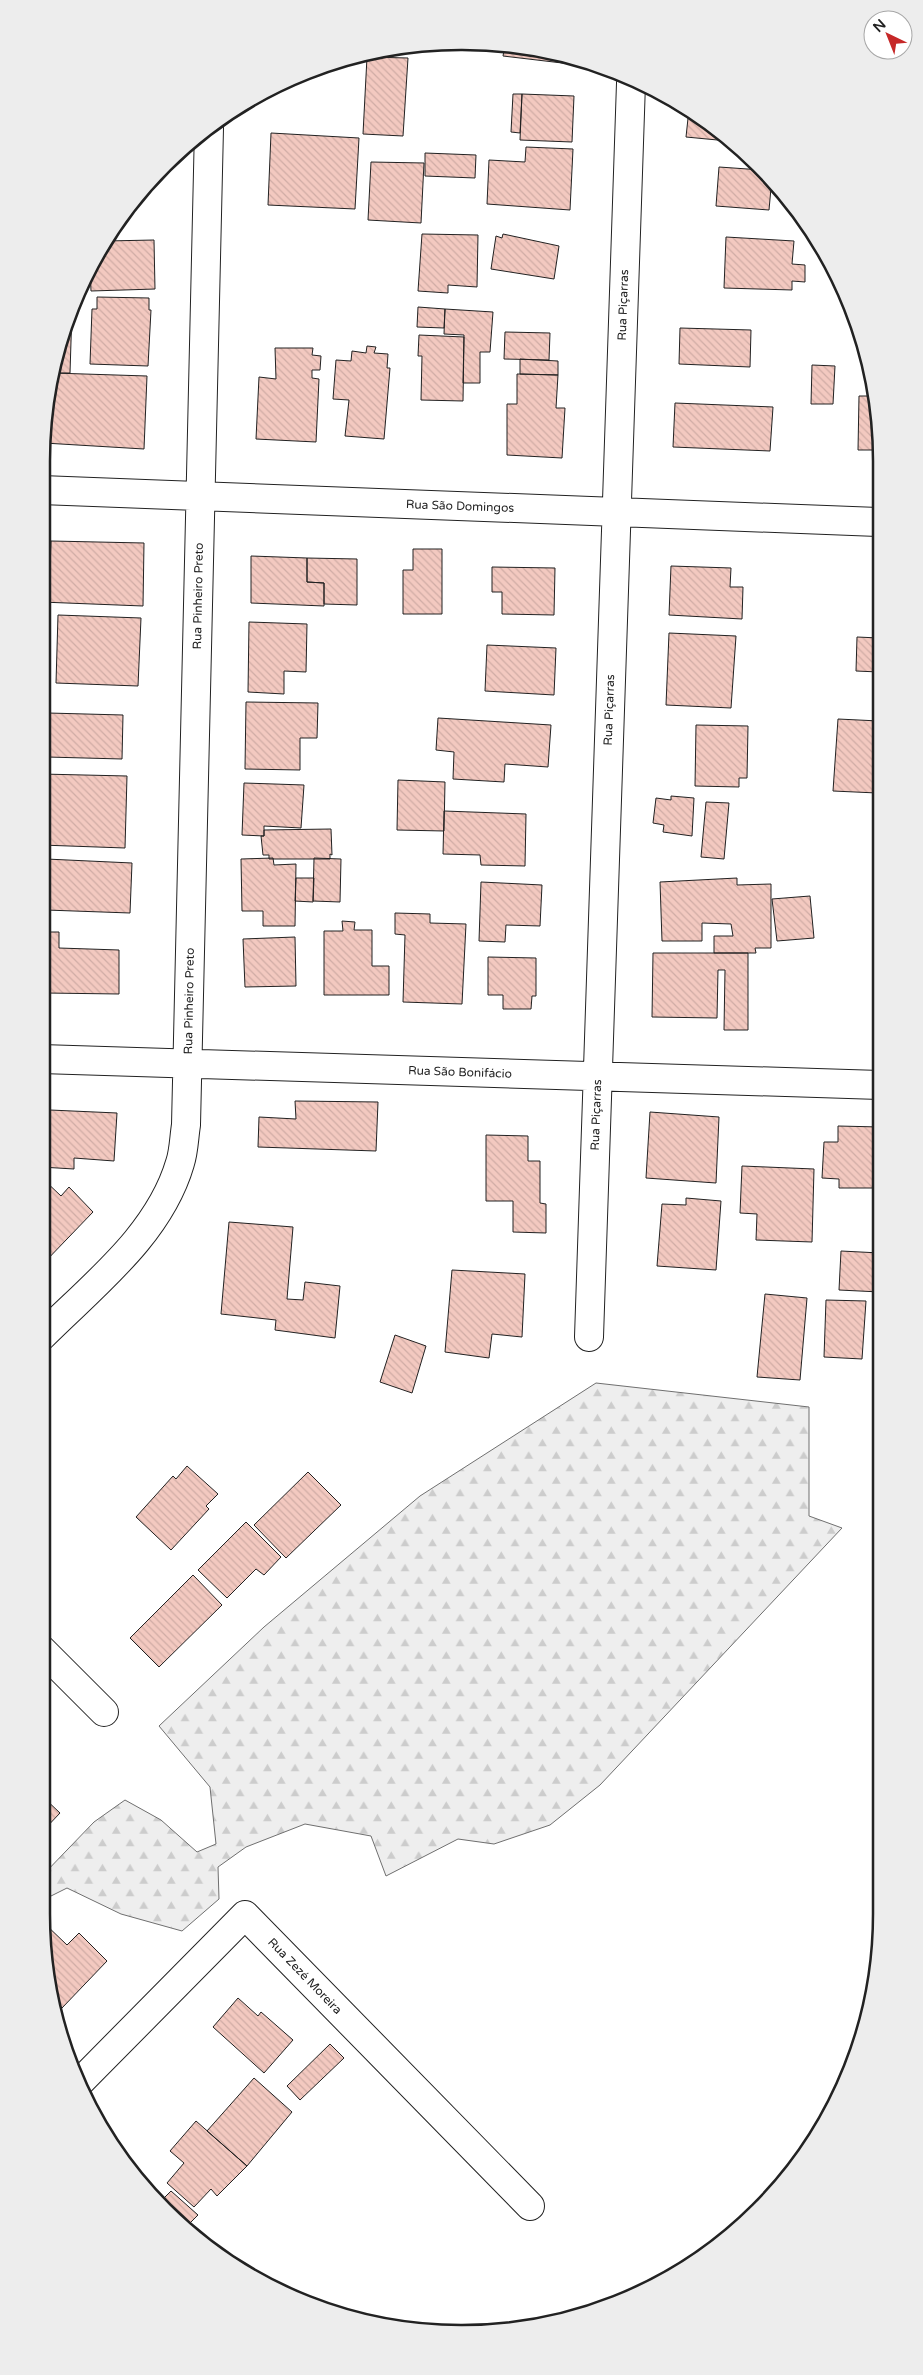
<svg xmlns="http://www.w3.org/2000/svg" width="923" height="2375" font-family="'Varela Round',sans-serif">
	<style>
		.forest { fill: url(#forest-firs); stroke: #6f6f6f }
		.building { fill: url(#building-back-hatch); stroke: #222 }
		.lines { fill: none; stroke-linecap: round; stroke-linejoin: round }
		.street-casing { stroke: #222; stroke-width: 30 }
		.street { stroke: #fff; stroke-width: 28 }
		.labels { text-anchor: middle; stroke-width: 4; stroke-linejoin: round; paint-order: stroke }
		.street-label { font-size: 12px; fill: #222; stroke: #fff }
		.rim { fill: none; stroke: #222; stroke-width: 2.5 }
	</style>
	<defs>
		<pattern id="forest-firs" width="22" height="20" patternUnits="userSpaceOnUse" patternTransform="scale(1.25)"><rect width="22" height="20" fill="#eee"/><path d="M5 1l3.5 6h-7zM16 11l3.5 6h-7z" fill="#ccc"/></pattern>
		<pattern id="building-back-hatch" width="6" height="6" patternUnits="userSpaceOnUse" patternTransform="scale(1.25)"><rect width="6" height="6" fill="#f3c9c0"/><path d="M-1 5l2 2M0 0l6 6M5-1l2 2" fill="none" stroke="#d0aca5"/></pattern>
	</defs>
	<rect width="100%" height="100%" fill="#fff"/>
	<!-- forest -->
	<path class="forest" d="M 596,1383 L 809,1407 L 809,1516 L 842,1528 L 600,1785 L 550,1825 L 494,1844 L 458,1839 L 386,1876 L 371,1836 L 305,1824 L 246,1847 L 218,1867 L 219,1899 L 182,1931 L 121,1914 L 67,1888 L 41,1901 L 41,1877 L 94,1822 L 125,1800 L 161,1820 L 197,1852 L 216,1844 L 210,1787 L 159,1726 L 264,1627 L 420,1496 Z"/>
	<!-- building -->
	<path class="building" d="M 451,43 L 469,43 L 468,49 L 450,47 Z
		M 505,45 L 571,56 L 579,60 L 579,65 L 503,56 Z
		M 367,57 L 408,58 L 403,136 L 363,134 Z
		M 513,94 L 522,94 L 520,133 L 511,132 Z
		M 522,94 L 574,96 L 572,142 L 520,140 Z
		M 689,109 L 695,112 L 728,141 L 686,137 Z
		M 271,133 L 359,138 L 355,209 L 268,205 Z
		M 526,147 L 573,149 L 570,210 L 487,204 L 489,160 L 525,162 Z
		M 425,153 L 476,155 L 475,178 L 425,176 Z
		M 371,162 L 424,163 L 421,223 L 368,220 Z
		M 719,167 L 762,170 L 781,189 L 771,188 L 769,210 L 716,206 Z
		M 422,234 L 478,235 L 477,287 L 448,285 L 448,293 L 418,291 Z
		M 503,234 L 559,246 L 554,279 L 491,269 L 496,236 L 502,238 Z
		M 726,237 L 794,241 L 792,264 L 805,265 L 805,282 L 792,281 L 792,290 L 724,288 Z
		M 154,240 L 155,289 L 91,291 L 90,267 L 106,241 Z
		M 97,297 L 149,298 L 149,310 L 151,310 L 148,366 L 90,364 L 92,309 L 97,309 Z
		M 418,307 L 445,309 L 444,328 L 417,327 Z
		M 445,309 L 493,312 L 490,352 L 480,352 L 480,383 L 463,383 L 464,335 L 444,334 Z
		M 72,310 L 70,373 L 53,373 L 56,352 Z
		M 680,328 L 751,330 L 750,367 L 679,364 Z
		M 505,332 L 550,333 L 549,360 L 504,359 Z
		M 419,335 L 464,337 L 463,401 L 421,400 L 422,356 L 418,356 Z
		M 367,346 L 376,347 L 374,353 L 388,354 L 387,368 L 390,368 L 384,439 L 345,436 L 349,400 L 333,399 L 336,360 L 351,361 L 352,351 L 366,353 Z
		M 275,348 L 313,348 L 312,355 L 321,356 L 320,370 L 312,370 L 312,378 L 319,379 L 316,442 L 256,439 L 259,377 L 276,379 Z
		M 520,359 L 558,361 L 558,375 L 520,374 Z
		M 812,365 L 835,366 L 833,404 L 811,404 Z
		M 53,373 L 147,376 L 144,449 L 44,443 Z
		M 517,374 L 558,375 L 556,408 L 565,408 L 562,458 L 507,455 L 507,404 L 517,404 Z
		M 859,396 L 875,396 L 878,406 L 878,450 L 858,450 Z
		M 675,403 L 773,407 L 770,451 L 673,447 Z
		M 51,541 L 144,543 L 143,606 L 41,602 L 41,569 L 50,569 Z
		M 413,549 L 442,549 L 442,614 L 403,614 L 403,570 L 413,570 Z
		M 251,556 L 307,558 L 307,582 L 324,583 L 324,606 L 251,603 Z
		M 307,558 L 357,559 L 357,605 L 324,604 L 324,583 L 307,582 Z
		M 671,566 L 731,568 L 730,587 L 743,587 L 742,619 L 669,615 Z
		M 492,567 L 555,568 L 554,615 L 502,614 L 502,592 L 492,592 Z
		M 58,615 L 141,618 L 138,686 L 56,683 Z
		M 249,622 L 307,624 L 306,672 L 284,671 L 284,694 L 248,692 Z
		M 669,633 L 736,636 L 731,708 L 666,705 Z
		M 857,637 L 879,638 L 879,672 L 856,671 Z
		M 487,645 L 556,648 L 554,695 L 485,691 Z
		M 246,702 L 318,703 L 317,738 L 300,738 L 300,770 L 245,769 Z
		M 48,713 L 123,715 L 122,759 L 47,757 Z
		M 438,718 L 551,725 L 548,767 L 505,764 L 504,782 L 453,779 L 454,752 L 436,750 Z
		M 838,719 L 879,721 L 879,832 L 875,831 L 877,793 L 833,791 Z
		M 696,725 L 748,726 L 747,778 L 739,778 L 739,787 L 695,786 Z
		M 41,732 L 48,732 L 47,757 L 50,757 L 50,764 L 41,763 Z
		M 41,774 L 127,776 L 125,848 L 41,845 Z
		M 398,780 L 445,782 L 444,831 L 397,830 Z
		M 244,783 L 304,785 L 301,828 L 264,826 L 264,836 L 242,835 Z
		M 671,796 L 694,798 L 692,836 L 663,832 L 664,825 L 653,823 L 656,798 L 671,800 Z
		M 706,802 L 729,803 L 724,859 L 701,857 Z
		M 444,811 L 526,814 L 525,866 L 481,865 L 480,855 L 443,854 Z
		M 331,829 L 332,855 L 330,854 L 330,859 L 269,859 L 269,855 L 263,855 L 261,836 L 264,836 L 264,830 Z
		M 41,854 L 46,854 L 46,859 L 132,863 L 130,913 L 46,910 L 46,900 L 41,899 Z
		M 273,858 L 274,865 L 296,864 L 295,926 L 263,926 L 263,911 L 242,911 L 241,859 Z
		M 314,858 L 341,859 L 340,902 L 313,901 Z
		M 296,878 L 314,878 L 313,902 L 295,901 Z
		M 737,878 L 737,885 L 771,884 L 771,948 L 755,948 L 756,953 L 714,953 L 714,936 L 733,936 L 731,924 L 702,923 L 702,941 L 662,941 L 660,882 Z
		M 481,882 L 542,885 L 540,926 L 506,925 L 505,942 L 479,941 Z
		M 810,896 L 814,938 L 777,941 L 772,899 Z
		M 395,913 L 430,914 L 430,923 L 466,924 L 462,1004 L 403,1002 L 405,935 L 395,934 Z
		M 342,921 L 355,922 L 354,930 L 372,930 L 372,966 L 389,966 L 389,995 L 324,995 L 324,931 L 343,931 Z
		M 41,932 L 59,932 L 59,948 L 119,950 L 119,994 L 45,993 L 45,989 L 41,989 Z
		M 295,937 L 296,986 L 245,987 L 243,939 Z
		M 653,953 L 748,953 L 748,1030 L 724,1030 L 725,970 L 718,970 L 717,1018 L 652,1017 Z
		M 488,957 L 536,958 L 536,996 L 532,996 L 531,1009 L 503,1009 L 503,995 L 488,995 Z
		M 295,1101 L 378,1102 L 376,1151 L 258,1147 L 259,1117 L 296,1119 Z
		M 41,1105 L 50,1106 L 50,1110 L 117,1113 L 114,1161 L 74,1158 L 74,1169 L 41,1167 Z
		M 650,1112 L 719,1117 L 716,1183 L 646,1178 Z
		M 838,1126 L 880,1127 L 880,1179 L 875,1179 L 874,1188 L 839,1188 L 839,1179 L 822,1178 L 824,1142 L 838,1142 Z
		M 486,1135 L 528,1136 L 528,1161 L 540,1161 L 540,1203 L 546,1204 L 546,1233 L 513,1232 L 513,1201 L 486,1201 Z
		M 742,1166 L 814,1169 L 812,1242 L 756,1240 L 757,1214 L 740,1213 Z
		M 41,1177 L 61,1196 L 69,1187 L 93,1212 L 41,1266 Z
		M 686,1198 L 721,1201 L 716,1270 L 657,1266 L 662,1204 L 686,1205 Z
		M 229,1222 L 293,1227 L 287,1299 L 303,1300 L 305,1282 L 340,1286 L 335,1338 L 275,1330 L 276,1320 L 221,1314 Z
		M 841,1251 L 880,1253 L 880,1292 L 839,1290 Z
		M 452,1270 L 525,1274 L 522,1337 L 492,1334 L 489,1358 L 445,1352 Z
		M 765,1294 L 807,1298 L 800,1380 L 757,1377 Z
		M 826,1300 L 866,1301 L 862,1359 L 824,1357 Z
		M 395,1335 L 426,1346 L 412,1393 L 380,1382 Z
		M 187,1466 L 218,1494 L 206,1506 L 209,1509 L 171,1550 L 136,1517 L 173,1476 L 176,1479 Z
		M 308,1472 L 341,1505 L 286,1558 L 254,1525 Z
		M 246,1522 L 281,1557 L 264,1575 L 256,1569 L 227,1598 L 198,1570 Z
		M 193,1575 L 222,1605 L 159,1667 L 130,1638 Z
		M 41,1795 L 60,1813 L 41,1833 Z
		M 43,1922 L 67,1945 L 79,1933 L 107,1961 L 62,2008 L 56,2001 Z
		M 238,1998 L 258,2016 L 261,2012 L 293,2040 L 264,2073 L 213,2027 Z
		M 330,2044 L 344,2058 L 300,2100 L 287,2086 Z
		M 254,2078 L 292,2112 L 247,2166 L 207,2131 Z
		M 196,2121 L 247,2166 L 217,2196 L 211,2189 L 194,2207 L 167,2183 L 184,2163 L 170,2151 Z
		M 115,2148 L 129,2160 L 126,2163 Z
		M 171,2191 L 198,2215 L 188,2225 L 160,2202 Z
		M 747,2211 L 749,2212 L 724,2235 Z"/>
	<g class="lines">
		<defs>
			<path id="street" d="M 41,490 L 878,522
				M 41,1059 L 880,1085
				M 41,1337 C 93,1285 159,1235 180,1163 C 184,1151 184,1137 186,1125 L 209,128
				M 589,1337 L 631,83
				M 41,1649 L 104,1712
				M 79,2083 L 245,1915 L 530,2206"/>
		</defs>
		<!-- street casing -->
		<use href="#street" class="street-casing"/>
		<!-- street -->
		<use href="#street" class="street"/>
	</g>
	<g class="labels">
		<!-- street labels -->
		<g class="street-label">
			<text transform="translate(623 305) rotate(-88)" y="4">Rua Piçarras</text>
			<text transform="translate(460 506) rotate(2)" y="4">Rua São Domingos</text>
			<text transform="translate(198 596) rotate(-89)" y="4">Rua Pinheiro Preto</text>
			<text transform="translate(609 710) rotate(-88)" y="4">Rua Piçarras</text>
			<text transform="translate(189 1001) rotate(-89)" y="4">Rua Pinheiro Preto</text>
			<text transform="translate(460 1072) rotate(2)" y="4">Rua São Bonifácio</text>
			<text transform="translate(596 1115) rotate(-88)" y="4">Rua Piçarras</text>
			<text transform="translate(305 1976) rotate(46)" y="4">Rua Zezé Moreira</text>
		</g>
	</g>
	<!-- crop -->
	<path d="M0 0H923V2375H0ZM461 50H462A411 411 0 0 1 873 461V1914A411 411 0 0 1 462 2325H461A411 411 0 0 1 50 1914V461A411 411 0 0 1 461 50Z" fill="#ededed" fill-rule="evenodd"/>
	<path class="rim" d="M461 50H462A411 411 0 0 1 873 461V1914A411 411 0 0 1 462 2325H461A411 411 0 0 1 50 1914V461A411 411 0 0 1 461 50Z"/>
	<!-- north arrow -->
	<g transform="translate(888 35) rotate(317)"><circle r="24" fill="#ffffff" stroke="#a7a7a7"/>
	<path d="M0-4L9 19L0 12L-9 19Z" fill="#c62828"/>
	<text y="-8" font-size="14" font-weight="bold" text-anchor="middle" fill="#222222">N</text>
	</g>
</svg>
